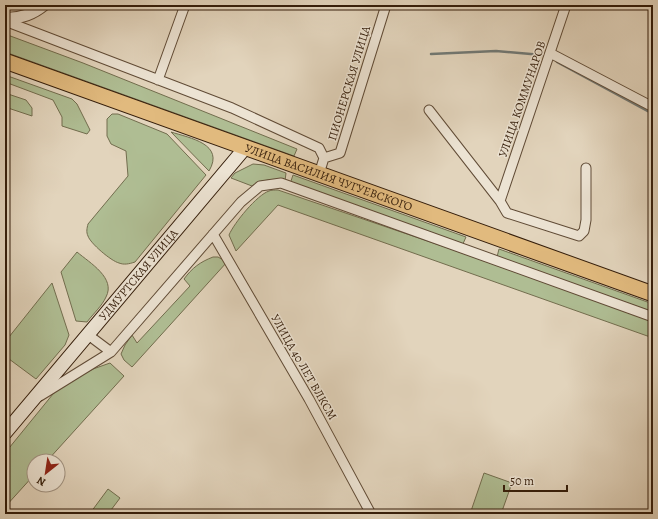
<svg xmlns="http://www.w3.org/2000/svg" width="658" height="519" font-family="Alegreya,serif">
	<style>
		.green { fill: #afbd93; stroke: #726d4e }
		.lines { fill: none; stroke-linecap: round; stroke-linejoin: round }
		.stream { stroke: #717874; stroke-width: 2.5 }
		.minor-casing { stroke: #604b36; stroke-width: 11 }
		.tertiary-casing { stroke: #604b36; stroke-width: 13 }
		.secondary-casing { stroke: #341d0a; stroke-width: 15 }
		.primary-casing { stroke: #341d0a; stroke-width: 17 }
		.minor { stroke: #ece3d3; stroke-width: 9 }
		.tertiary { stroke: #ece3d3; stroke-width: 11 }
		.secondary { stroke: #ece3d3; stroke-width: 13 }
		.primary { stroke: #e1ba7e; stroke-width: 15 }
		.labels { text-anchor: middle; stroke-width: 3; stroke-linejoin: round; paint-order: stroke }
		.street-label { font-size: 12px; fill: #341d0a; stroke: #ece3d3 }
	</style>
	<rect width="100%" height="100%" fill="#e2d4bc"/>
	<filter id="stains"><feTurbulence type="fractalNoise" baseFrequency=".005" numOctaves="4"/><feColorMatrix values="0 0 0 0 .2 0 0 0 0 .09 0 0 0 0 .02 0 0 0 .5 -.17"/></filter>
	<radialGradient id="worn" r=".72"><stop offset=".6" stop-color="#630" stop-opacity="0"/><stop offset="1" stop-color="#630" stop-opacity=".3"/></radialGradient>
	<!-- green -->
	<path class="green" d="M 5,34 L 83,63 L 297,149 L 294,156 L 5,52 Z
		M 5,75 L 72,99 L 77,104 L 90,130 L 87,134 L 62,126 L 62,117 L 53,100 L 5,82 Z
		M 5,93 L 26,100 L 32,108 L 32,116 L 5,107 Z
		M 112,114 L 118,114 L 167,134 L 206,175 L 135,262 C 129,264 124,265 119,263 C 111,261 90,243 88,236 C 86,232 87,228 88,224 L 128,176 L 126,151 L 111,144 L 107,136 L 107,119 Z
		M 171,132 C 190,138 225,144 209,171 Z
		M 253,164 L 264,165 L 286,173 L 285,181 C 273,180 263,178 252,186 L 231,178 L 235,173 Z
		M 293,175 L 466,237 L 462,246 L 290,184 Z
		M 278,190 L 451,249 L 653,321 L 653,338 L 278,205 L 236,251 L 229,235 C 234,223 257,195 269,191 C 271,190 275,190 278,190 Z
		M 499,249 L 653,304 L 653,312 L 497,257 Z
		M 77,252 C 90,263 116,278 106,297 C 102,306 93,314 87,322 L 76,321 L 61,272 Z
		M 213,257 L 218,257 L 227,262 L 132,367 L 124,360 L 121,354 L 125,345 L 132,335 L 137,343 L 190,286 L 184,279 C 192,268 200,262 213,257 Z
		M 52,283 L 69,335 L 65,345 L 36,379 L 5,356 L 5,342 Z
		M 110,363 L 124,376 L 47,461 L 34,461 L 34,475 L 5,507 L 5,453 L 53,394 L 64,384 L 93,369 Z
		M 484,473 L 512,483 L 501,514 L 470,514 Z
		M 108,489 L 120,498 L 108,514 L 93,514 L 91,512 Z"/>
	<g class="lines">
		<!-- stream -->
		<path class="stream" d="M 431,54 L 496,51 L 542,55
			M 557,62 L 653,114"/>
		<defs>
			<path id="minor" d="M 5,21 L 232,108 L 319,148 L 324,158 L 319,174
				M 550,53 L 653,107
				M 158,80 L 185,5
				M 429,110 L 500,201 L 507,213 L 579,236 L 584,231 L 586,220 L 586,168
				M 324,158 L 340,153 L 386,5
				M 500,201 L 566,5
				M 213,234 L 309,399 L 371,514
				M 87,334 L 111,352
				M 40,396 L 111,352 L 241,202 L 260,186 L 281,183 L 653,317"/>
			<path id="tertiary" d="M 5,18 C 19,19 33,14 44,5"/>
			<g id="secondary">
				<path id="s1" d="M 5,433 L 245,148"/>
			</g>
			<g id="primary">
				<path id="s2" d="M 5,61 L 653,294"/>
			</g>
		</defs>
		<!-- minor casing -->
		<use href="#minor" class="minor-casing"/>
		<!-- tertiary casing -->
		<use href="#tertiary" class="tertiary-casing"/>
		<!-- secondary casing -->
		<use href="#secondary" class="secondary-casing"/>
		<!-- primary casing -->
		<use href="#primary" class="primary-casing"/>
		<!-- minor -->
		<use href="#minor" class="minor"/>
		<!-- tertiary -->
		<use href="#tertiary" class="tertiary"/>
		<!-- secondary -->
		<use href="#secondary" class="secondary"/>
		<!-- primary -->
		<use href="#primary" class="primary"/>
	</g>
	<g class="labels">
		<!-- street labels -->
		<g class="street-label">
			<text transform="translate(349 83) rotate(-73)" y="4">ПИОНЕРСКАЯ УЛИЦА</text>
			<text transform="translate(522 99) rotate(-71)" y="4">УЛИЦА КОММУНАРОВ</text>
			<text dy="4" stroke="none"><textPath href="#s2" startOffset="344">УЛИЦА ВАСИЛИЯ ЧУГУЕВСКОГО</textPath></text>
			<text dy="4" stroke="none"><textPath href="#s1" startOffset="207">УДМУРТСКАЯ УЛИЦА</textPath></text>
			<text transform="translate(304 367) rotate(60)" y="4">УЛИЦА 40 ЛЕТ ВЛКСМ</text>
		</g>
	</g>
	<!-- margin -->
	<rect width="658" height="519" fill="none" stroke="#e2d4bc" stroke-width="20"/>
	<rect x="6" y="6" width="646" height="507" fill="none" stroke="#341d0a" stroke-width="2"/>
	<rect x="10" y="10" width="638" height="499" fill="none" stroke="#341d0a"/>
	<!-- north arrow -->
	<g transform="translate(46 473) rotate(210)"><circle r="19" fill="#ece3d3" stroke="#a29483"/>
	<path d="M0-3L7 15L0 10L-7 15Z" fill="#8f2418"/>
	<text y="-6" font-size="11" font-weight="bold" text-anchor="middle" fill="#341d0a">N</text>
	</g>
	<!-- scale -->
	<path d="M504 485v6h63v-6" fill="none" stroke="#341d0a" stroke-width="2"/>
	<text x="510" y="485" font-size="12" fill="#341d0a" stroke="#ece3d3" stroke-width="3" paint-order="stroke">50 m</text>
	<rect width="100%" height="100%" filter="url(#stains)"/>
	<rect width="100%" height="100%" fill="url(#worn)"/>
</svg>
